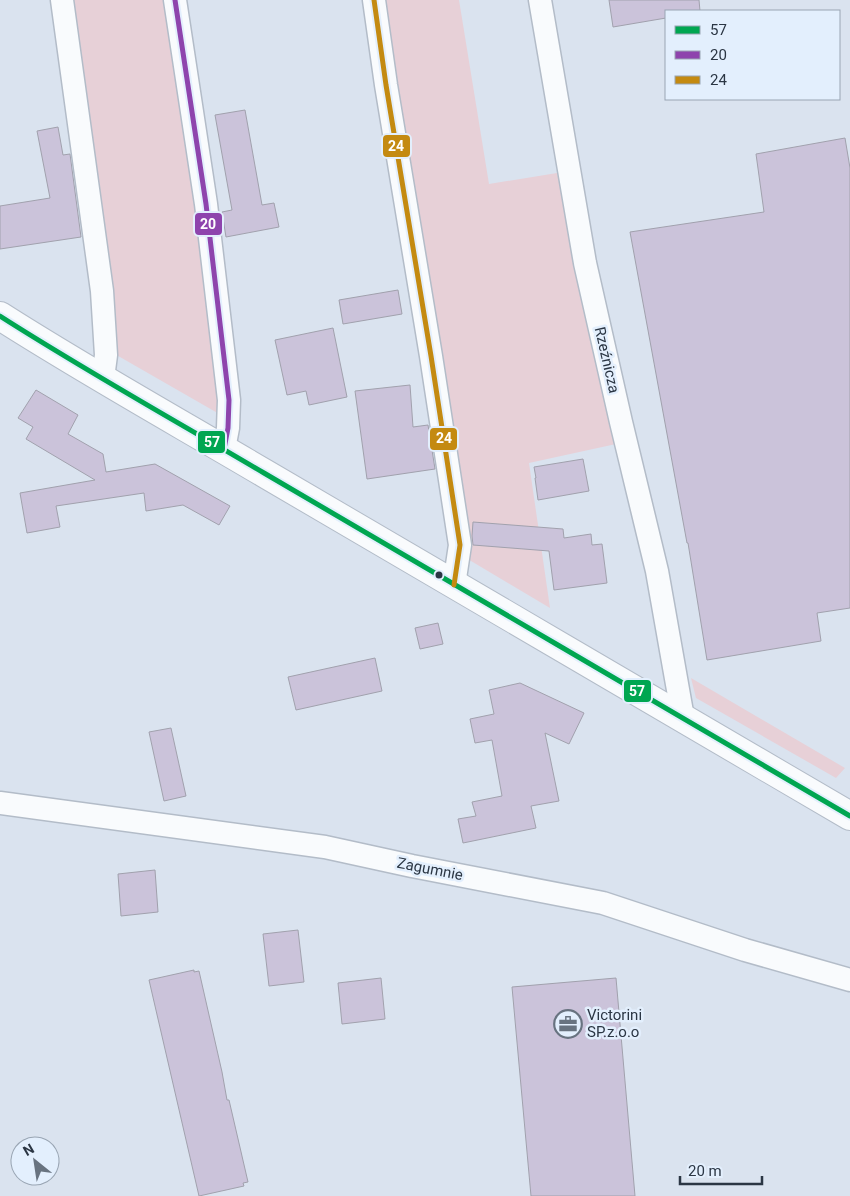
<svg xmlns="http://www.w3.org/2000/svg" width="850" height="1196" font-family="Roboto,sans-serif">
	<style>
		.green { fill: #e7d0d7 }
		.building { fill: #cbc3da; stroke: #a1a1ad }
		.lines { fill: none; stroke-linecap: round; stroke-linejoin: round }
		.minor-casing { stroke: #b3bcc8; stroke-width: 25 }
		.tertiary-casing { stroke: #b3bcc8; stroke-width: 30 }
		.minor { stroke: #f9fbfd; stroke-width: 22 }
		.tertiary { stroke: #f9fbfd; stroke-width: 28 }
		.bus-1-casing { stroke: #e3effd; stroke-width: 9 }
		.bus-2-casing { stroke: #e3effd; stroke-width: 9 }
		.bus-3-casing { stroke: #e3effd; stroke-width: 9 }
		.bus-1 { stroke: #00a651; stroke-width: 5 }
		.bus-2 { stroke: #8e44ad; stroke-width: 5 }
		.bus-3 { stroke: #c48a11; stroke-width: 5 }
		.bus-dot { fill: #2b3644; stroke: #e3effd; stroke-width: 2 }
		.labels { text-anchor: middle; stroke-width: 5; stroke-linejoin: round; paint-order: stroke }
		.street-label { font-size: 15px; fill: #2b3644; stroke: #e3effd }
		.poi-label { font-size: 15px; fill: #2b3644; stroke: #e3effd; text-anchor: start }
		.line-badge { stroke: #e3effd; stroke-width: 2 }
		.badge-label { font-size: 14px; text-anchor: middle; font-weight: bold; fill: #fff }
	</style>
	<rect width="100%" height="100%" fill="#dae3ef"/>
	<!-- green -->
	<path class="green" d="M 68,0 L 166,0 L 201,230 L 221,415 L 113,353 Z
		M 384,0 L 459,0 L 489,184 L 557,173 L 616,444 L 529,463 L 550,608 L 466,558 L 404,125 Z
		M 691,678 L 845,768 L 836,778 L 696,698 Z"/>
	<!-- building -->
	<path class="building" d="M 609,0 L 699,0 L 700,11 L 666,11 L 666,18 L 613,27 Z
		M 245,110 L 262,205 L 274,203 L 279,227 L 226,237 L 222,212 L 232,210 L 215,115 Z
		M 58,127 L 63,155 L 70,154 L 81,237 L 0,249 L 0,206 L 50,198 L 37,131 Z
		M 845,138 L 850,168 L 850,608 L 817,613 L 821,641 L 707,660 L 688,543 L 687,543 L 630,232 L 764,212 L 756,154 Z
		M 398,290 L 402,314 L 343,324 L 339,300 Z
		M 333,328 L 347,397 L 309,405 L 306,391 L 287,395 L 275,340 Z
		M 410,385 L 413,427 L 428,425 L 435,469 L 367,479 L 355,391 Z
		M 36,390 L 78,415 L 68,434 L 103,454 L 106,472 L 155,464 L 230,506 L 219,525 L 183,505 L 146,511 L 144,493 L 56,506 L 60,527 L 27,533 L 20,493 L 95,480 L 26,439 L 33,427 L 18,418 Z
		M 583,459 L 589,491 L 538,500 L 535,478 L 536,478 L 534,467 Z
		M 473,522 L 563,529 L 564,538 L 591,534 L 592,545 L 602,544 L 607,583 L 554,590 L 549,551 L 473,545 L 472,536 Z
		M 438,623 L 443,644 L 420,649 L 415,628 Z
		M 375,658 L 382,691 L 296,710 L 288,677 Z
		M 520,683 L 584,713 L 569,744 L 545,733 L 559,801 L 531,806 L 536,828 L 463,843 L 458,819 L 476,816 L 472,802 L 502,796 L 492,740 L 475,743 L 470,719 L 494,714 L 489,690 Z
		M 171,728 L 186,796 L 164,801 L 149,732 Z
		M 155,870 L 158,912 L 121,916 L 118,874 Z
		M 298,930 L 304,982 L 269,986 L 263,934 Z
		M 194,970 L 194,972 L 199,971 L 222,1072 L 227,1100 L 229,1100 L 248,1182 L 243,1183 L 244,1186 L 199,1196 L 149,980 Z
		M 381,978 L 385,1019 L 342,1024 L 338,983 Z
		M 616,978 L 635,1196 L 531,1196 L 512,987 Z"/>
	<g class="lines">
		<defs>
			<path id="minor" d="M 62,0 L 102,291 L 106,355 L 103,378
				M 175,0 L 206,204 L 229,400 L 228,428 L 224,449
				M 374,0 L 386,85 L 431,356 L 460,545 L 454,585
				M 540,0 L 585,263 L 621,422 L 657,571 L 683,718
				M 0,803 L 325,847 L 412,866 L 603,903 L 745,950 L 850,980"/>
			<path id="tertiary" d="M 0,316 C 86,371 176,421 264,473 C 459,588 655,701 850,816"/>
		</defs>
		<!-- minor casing -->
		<use href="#minor" class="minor-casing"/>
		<!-- tertiary casing -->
		<use href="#tertiary" class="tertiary-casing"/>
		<!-- minor -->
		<use href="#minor" class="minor"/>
		<!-- tertiary -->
		<use href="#tertiary" class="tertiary"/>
		<defs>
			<path id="bus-1" d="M 0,316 C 86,371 176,421 264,473 C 459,588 655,701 850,816"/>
			<path id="bus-2" d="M 175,0 L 206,204 L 229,400 L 228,428 L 224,449"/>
			<path id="bus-3" d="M 374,0 L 386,85 L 431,356 L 460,545 L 454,585"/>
		</defs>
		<!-- bus-1 casing -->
		<use href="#bus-1" class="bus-1-casing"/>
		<!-- bus-2 casing -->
		<use href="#bus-2" class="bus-2-casing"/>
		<!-- bus-3 casing -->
		<use href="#bus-3" class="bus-3-casing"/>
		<!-- bus-1 -->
		<use href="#bus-1" class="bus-1"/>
		<!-- bus-2 -->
		<use href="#bus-2" class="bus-2"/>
		<!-- bus-3 -->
		<use href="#bus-3" class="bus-3"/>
	</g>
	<!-- icons -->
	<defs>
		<symbol id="office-ring" viewBox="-11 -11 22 22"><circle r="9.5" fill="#e3effd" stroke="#687380" stroke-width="1.5"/><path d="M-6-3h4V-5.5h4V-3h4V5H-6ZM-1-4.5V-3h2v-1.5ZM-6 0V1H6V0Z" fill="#687380"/></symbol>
	</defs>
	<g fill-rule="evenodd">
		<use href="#office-ring" x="552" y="1008" width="32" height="32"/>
	</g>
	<!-- markers -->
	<circle class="bus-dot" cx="439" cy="575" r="4.5"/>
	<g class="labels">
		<!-- street labels -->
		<g class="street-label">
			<text transform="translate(607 360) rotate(77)" y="5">Rzeźnicza</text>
			<text transform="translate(430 869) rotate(11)" y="5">Zagumnie</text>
		</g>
		<!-- poi labels -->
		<g class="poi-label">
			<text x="587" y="1020">Victorini<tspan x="587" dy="17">SP.z.o.o</tspan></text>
		</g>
	</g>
	<g class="line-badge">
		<rect x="382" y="134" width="29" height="24" rx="5" fill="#c48a11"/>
		<rect x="194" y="212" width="29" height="24" rx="5" fill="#8e44ad"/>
		<rect x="429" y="427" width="29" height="24" rx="5" fill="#c48a11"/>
		<rect x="197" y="430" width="29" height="24" rx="5" fill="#00a651"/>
		<rect x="623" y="679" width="29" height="24" rx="5" fill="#00a651"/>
	</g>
	<g class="badge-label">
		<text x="396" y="151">24</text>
		<text x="208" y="229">20</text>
		<text x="444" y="443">24</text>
		<text x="212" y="447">57</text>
		<text x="637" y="696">57</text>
	</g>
	<!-- legend -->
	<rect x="665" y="10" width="175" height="90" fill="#e3effd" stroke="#99a5b3"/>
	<rect x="675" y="26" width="25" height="8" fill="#00a651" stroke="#99a5b3"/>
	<text x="710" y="35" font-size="15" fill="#2b3644">57</text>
	<rect x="675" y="51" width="25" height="8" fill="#8e44ad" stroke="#99a5b3"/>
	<text x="710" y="60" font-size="15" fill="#2b3644">20</text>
	<rect x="675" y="76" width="25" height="8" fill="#c48a11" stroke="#99a5b3"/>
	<text x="710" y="85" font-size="15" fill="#2b3644">24</text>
	<!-- north arrow -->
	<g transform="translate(35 1161) rotate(330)"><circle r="24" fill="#e3effd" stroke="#99a5b3"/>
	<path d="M0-4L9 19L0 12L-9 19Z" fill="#687380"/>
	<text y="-8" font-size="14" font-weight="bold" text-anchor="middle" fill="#2b3644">N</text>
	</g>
	<!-- scale -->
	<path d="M680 1176v8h82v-8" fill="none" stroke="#2b3644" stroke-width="2.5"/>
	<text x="688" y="1176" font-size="15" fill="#2b3644" stroke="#e3effd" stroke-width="4" paint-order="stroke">20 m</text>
</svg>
